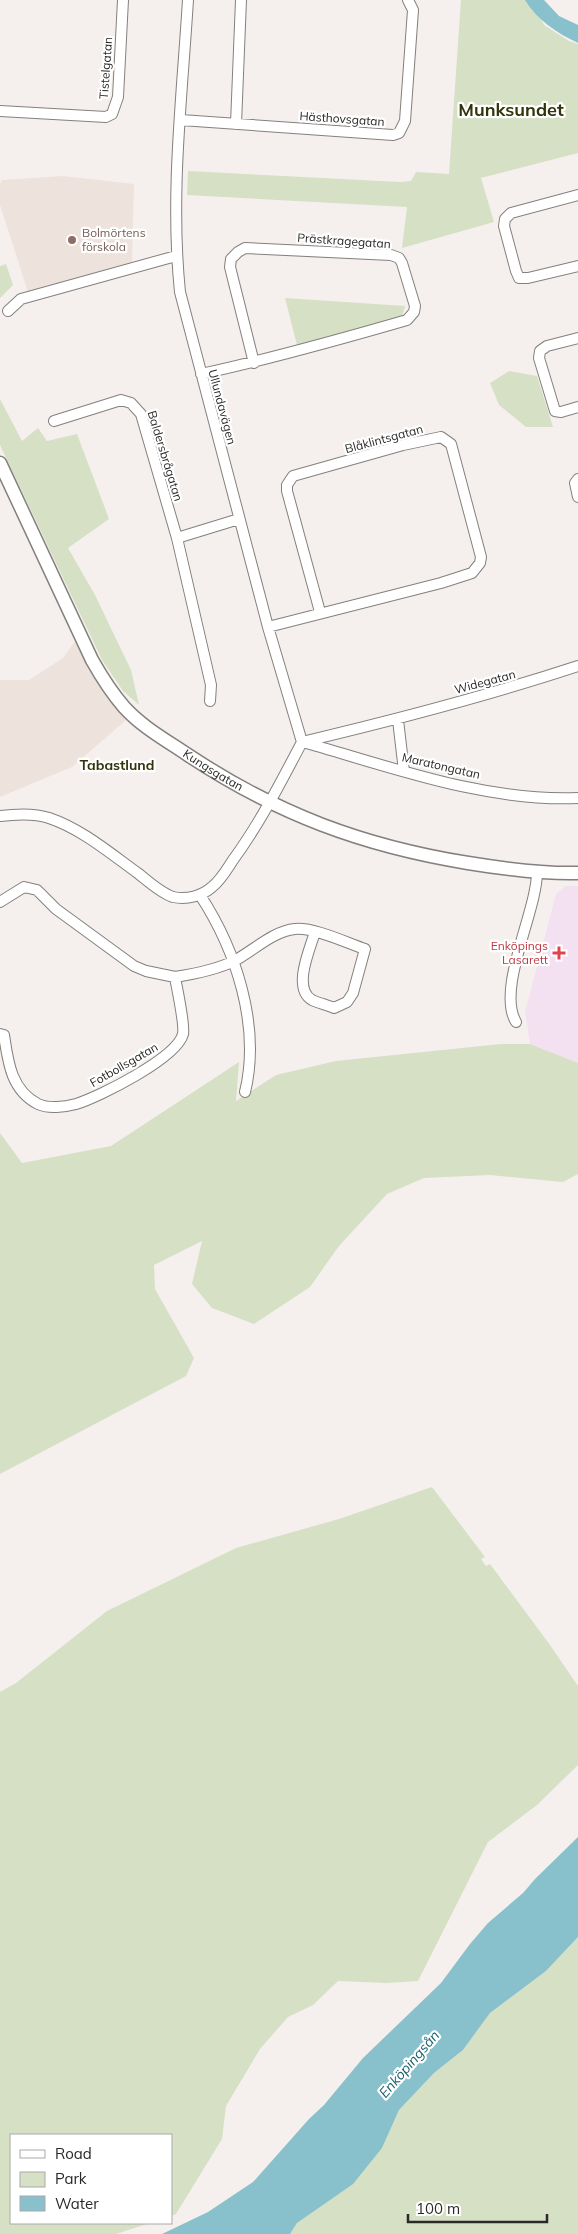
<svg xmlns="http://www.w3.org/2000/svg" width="578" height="2234" font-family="Mulish,sans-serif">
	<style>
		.built { fill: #eee2dc }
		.medical { fill: #f3e1f2 }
		.green { fill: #d6e0c5 }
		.water { fill: #88c0cb }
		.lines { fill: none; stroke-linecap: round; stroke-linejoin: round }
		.minor-casing { stroke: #83807e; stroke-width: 12 }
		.tertiary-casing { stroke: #83807e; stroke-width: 15 }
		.minor { stroke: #fff; stroke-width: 10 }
		.tertiary { stroke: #fff; stroke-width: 12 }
		.education-dot { fill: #8d6e63; stroke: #fff; stroke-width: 2 }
		.health-dot { fill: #e0444e; stroke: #fff; stroke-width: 2 }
		.labels { text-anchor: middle; stroke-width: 4.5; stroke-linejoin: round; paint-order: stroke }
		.street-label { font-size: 12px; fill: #2a2928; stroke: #fff }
		.education-label { font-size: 12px; fill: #785e54; stroke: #fff; text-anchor: start }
		.health-label { font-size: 12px; fill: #be3a42; stroke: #fff; text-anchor: end }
		.neighbourhood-label { font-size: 14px; font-weight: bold; fill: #32340a; stroke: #fff }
		.water-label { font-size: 14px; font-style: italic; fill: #15606d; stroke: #fff }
		.district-label { font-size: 18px; font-weight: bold; fill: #32340a; stroke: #fff }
	</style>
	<rect width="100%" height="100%" fill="#f5f0ee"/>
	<!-- built -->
	<path class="built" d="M 63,176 L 134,184 L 132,264 L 28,292 L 0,205 L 0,184 L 2,180 Z
		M 75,641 L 88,669 L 107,698 L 126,720 L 72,767 L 0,797 L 0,680 L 29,680 L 63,658 Z"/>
	<!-- medical -->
	<path class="medical" d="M 566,886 L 578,886 L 578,1063 L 530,1044 L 525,1012 L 556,894 Z"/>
	<!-- green -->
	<path class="green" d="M 461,0 L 531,0 L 544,25 L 569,41 L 578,44 L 578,153 L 481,178 L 494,222 L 402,248 L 407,207 L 187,195 L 188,171 L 400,182 L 411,181 L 416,172 L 449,174 Z
		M 6,264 L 13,285 L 0,298 L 0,266 Z
		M 285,298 L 405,306 L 402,317 L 297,345 Z
		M 509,371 L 537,376 L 553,427 L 526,427 L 499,405 L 490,383 Z
		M 0,399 L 22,441 L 38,428 L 47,441 L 77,434 L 109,519 L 68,548 L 95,595 L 131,670 L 139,705 L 123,691 L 102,660 L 0,445 Z
		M 501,1044 L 530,1044 L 578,1063 L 578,1174 L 563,1182 L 490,1175 L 424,1178 L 387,1194 L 339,1246 L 310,1287 L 254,1324 L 212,1308 L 192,1284 L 202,1241 L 154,1265 L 155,1289 L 194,1358 L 186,1376 L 0,1474 L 0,1133 L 22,1163 L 111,1146 L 239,1062 L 236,1101 L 276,1075 L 336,1061 Z
		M 432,1487 L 485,1557 L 481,1559 L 486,1566 L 490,1564 L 550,1645 L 578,1686 L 578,1765 L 537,1805 L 488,1842 L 418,1981 L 386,1983 L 338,1981 L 313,2005 L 288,2017 L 260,2049 L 226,2106 L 222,2139 L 176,2214 L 171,2216 L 171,2135 L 11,2135 L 11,2223 L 150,2223 L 116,2234 L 0,2234 L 0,1692 L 16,1683 L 107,1611 L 236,1548 L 339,1519 Z
		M 578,1937 L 578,2234 L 290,2234 L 297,2223 L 321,2205 L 382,2148 L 399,2110 L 434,2073 L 463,2050 L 490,2013 L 546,1971 Z"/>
	<!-- water -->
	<path class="water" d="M 525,0 L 544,0 L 559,16 L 578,25 L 578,43 C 557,33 537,20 525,0 Z
		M 578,1837 L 578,1937 L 546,1971 L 490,2013 L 463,2050 L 434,2073 L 399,2110 L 382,2148 L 353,2184 L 297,2223 L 290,2234 L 162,2234 L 208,2212 L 253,2182 L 309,2119 L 324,2105 L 363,2058 L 441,1983 L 470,1944 L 488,1923 L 523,1893 L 535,1879 Z"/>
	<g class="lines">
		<defs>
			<path id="minor" d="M 0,111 L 106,117 L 112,114 L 118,97 L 123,0
				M 181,120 L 393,135 L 399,133 L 405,121 L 413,10 L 408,0
				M 236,124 L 241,0
				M 578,195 L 511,213 L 505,219 L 504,226 L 516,271 L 519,278 L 528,278 L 578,266
				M 8,311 L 21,299 L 176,256
				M 578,338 L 547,346 L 540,351 L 539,358 L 555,411 L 561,412 L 578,407
				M 201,374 C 270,359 338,340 407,320 L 414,312 L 415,306 L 402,263 L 399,258 L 391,255 L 245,248 L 238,252 L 231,259 L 230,267 L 254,363
				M 54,421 L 121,400 L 131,403 L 141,414 L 177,538
				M 578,479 L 575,483 L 578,497
				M 268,627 L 441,583 L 472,573 L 480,563 L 481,557 L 451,444 L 441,437 L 403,445 L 293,476 L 287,485 L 287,491 L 320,612
				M 210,701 L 211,685 L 177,538 L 239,519
				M 398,720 L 404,771
				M 302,742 C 395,720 487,696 578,666
				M 303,742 C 391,767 485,802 578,798
				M 0,816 C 16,814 34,813 49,818 C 82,829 111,854 139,874 C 149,882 161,893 173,897 C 187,900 202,896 212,887 C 221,880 227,869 233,860 C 260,823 281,782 302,742 L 268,627 L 180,292 C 170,195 182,97 188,0
				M 200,895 C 236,950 261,1026 245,1092
				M 0,902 L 24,887 L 37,890 L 56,909 L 134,966 L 146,971 L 175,977 C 177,989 185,1024 183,1034 C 177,1058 99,1097 76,1104 C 65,1107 48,1109 38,1104 C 11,1090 8,1062 4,1035 L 0,1034
				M 175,977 C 194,974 216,970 234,961 C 253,951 273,931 295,929 C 314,927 347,943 365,949 L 353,993 L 347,1002 L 334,1008 C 327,1005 318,1003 312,1000 C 292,988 310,949 315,932
				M 516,1022 C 496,989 537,911 537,872"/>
			<g id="tertiary">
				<path id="s1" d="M 0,463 L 92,660 C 101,676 111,692 124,707 C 142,727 166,740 188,755 C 277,814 363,846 468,863 C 505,869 541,874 578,873"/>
			</g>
		</defs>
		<!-- minor casing -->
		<use href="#minor" class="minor-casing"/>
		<!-- tertiary casing -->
		<use href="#tertiary" class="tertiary-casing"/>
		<!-- minor -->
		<use href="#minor" class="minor"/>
		<!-- tertiary -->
		<use href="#tertiary" class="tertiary"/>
	</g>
	<!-- markers -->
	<circle class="education-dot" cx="72" cy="240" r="5"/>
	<path class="health-dot" d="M556.5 945.5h5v5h5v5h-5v5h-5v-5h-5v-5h5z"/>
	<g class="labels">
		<!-- street labels -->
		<g class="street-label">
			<text transform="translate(106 68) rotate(-86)" y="4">Tistelgatan</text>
			<text transform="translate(342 119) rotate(4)" y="4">Hästhovsgatan</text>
			<text transform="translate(344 241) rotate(4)" y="4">Prästkragegatan</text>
			<text transform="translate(222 407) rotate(75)" y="4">Ullundavägen</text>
			<text transform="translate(384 439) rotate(-15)" y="4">Blåklintsgatan</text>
			<text transform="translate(165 456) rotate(73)" y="4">Baldersbrågatan</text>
			<text transform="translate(485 682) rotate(-15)" y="4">Widegatan</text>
			<text transform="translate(441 766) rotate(13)" y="4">Maratongatan</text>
			<text dy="4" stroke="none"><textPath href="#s1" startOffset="384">Kungsgatan</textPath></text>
			<text transform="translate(124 1065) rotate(-30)" y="4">Fotbollsgatan</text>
		</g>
		<!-- education labels -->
		<g class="education-label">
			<text x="82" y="237">Bolmörtens<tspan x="82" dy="14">förskola</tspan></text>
		</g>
		<!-- health labels -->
		<g class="health-label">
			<text x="548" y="950">Enköpings<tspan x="548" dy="14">Lasarett</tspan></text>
		</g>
		<!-- neighbourhood labels -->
		<g class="neighbourhood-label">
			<text x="117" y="770">Tabastlund</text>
		</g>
		<!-- water labels -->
		<g class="water-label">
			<text transform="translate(409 2064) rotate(-49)" y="5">Enköpingsån</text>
		</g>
		<!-- district labels -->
		<g class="district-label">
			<text x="511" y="116">Munksundet</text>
		</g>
	</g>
	<!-- legend -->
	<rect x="10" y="2134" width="162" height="90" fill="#ffffff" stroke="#aaa9a9"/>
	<rect x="20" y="2150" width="25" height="8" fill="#ffffff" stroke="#aaa9a9"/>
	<text x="55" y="2159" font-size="15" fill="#2a2928">Road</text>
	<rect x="20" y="2172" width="25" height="15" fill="#d6e0c5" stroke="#aaa9a9"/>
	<text x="55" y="2184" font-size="15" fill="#2a2928">Park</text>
	<rect x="20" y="2196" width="25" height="15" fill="#88c0cb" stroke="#aaa9a9"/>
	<text x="55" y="2209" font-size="15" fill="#2a2928">Water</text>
	<!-- scale -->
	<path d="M408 2214v8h139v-8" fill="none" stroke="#2a2928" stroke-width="2.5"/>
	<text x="416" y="2214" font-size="15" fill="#2a2928" stroke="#ffffff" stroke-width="4" paint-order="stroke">100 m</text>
</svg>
